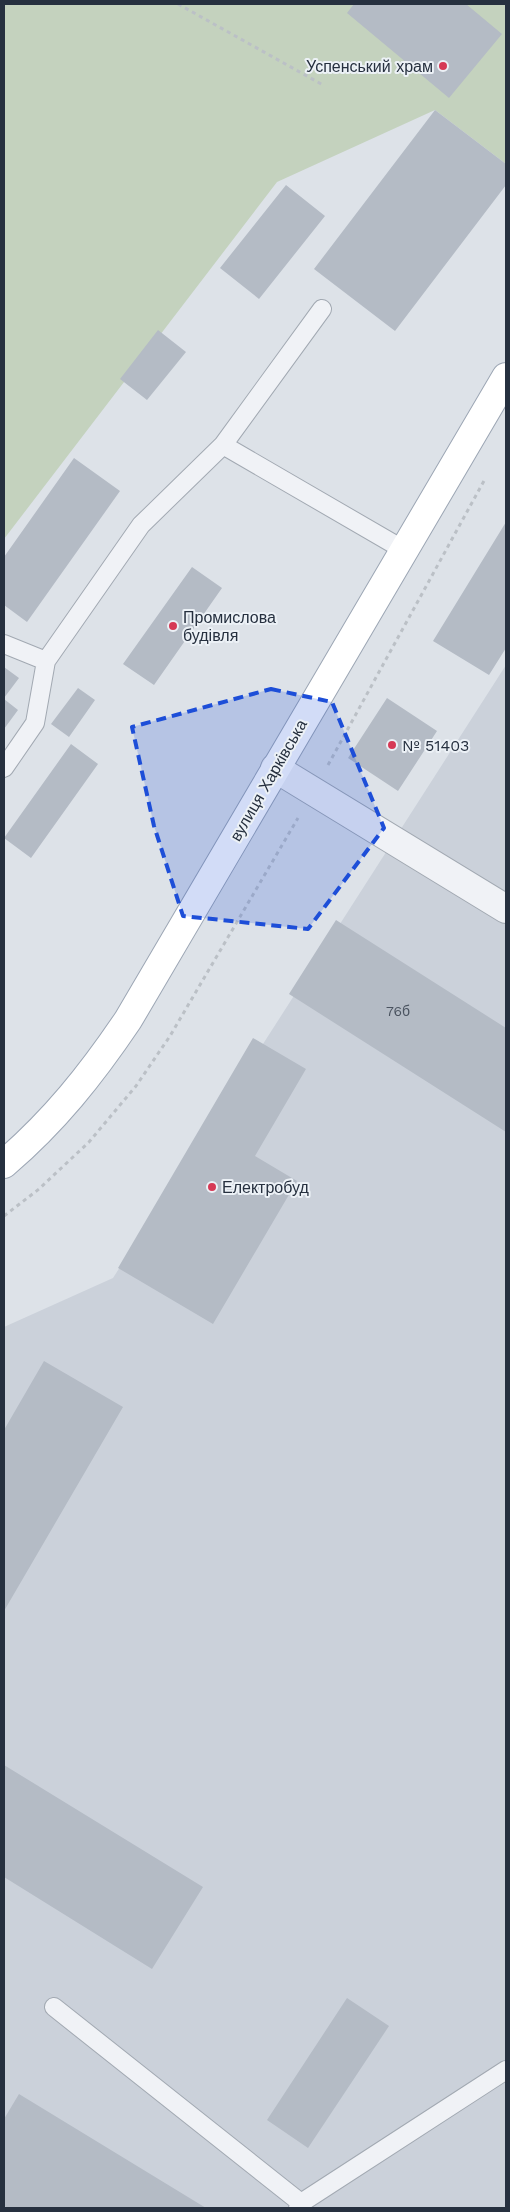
<svg xmlns="http://www.w3.org/2000/svg" width="510" height="2212" font-family="'Work Sans',sans-serif">
	<style>
		.built { fill: #cbd1da }
		.green { fill: #c4d2be }
		.building { fill: #b4bbc5 }
		.lines { fill: none; stroke-linecap: round; stroke-linejoin: round }
		.lane-casing { stroke: #a2a9b2; stroke-width: 20 }
		.street-casing { stroke: #a2a9b2; stroke-width: 30 }
		.primary-casing { stroke: #9ca6b4; stroke-width: 30 }
		.path { stroke: #bbc0c6; stroke-width: 3; stroke-dasharray: 4 4; stroke-linecap: butt }
		.lane { stroke: #f0f2f6; stroke-width: 18 }
		.street { stroke: #f0f2f6; stroke-width: 28 }
		.primary { stroke: #fff; stroke-width: 28 }
		.marked { fill: #1d4ed8; fill-opacity: 0.2; stroke: #1d4ed8; stroke-width: 4; stroke-dasharray: 10 6; stroke-linejoin: round }
		.poi-dot { fill: #d63955; stroke: #ecf1f6; stroke-width: 2 }
		.labels { text-anchor: middle; stroke-width: 4; stroke-linejoin: round; paint-order: stroke }
		.number-label { font-size: 14px; fill: #4a5360 }
		.poi-label { font-size: 16px; fill: #26303f; stroke: #ecf1f6; text-anchor: start }
		.street-label { font-size: 16px; fill: #26303f; stroke: #ecf1f6 }
	</style>
	<rect width="100%" height="100%" fill="#dde2e8"/>
	<!-- built -->
	<path class="built" d="M 506,665 L 506,2208 L 4,2208 L 4,1327 L 113,1278 Z"/>
	<!-- green -->
	<path class="green" d="M 4,4 L 506,4 L 506,164 L 435,110 L 277,182 L 4,539 Z"/>
	<!-- building -->
	<path class="building" d="M 354,4 L 466,4 L 502,34 L 449,98 L 347,13 Z
		M 435,110 L 506,164 L 506,185 L 395,331 L 314,269 Z
		M 286,185 L 325,216 L 259,299 L 220,268 Z
		M 158,330 L 186,352 L 147,400 L 120,379 Z
		M 74,458 L 120,491 L 27,622 L 4,605 L 4,557 Z
		M 506,522 L 506,648 L 489,675 L 433,641 Z
		M 192,567 L 222,588 L 154,685 L 123,664 Z
		M 4,667 L 19,678 L 4,698 Z
		M 78,688 L 95,700 L 69,737 L 51,724 Z
		M 387,698 L 437,731 L 398,791 L 348,758 Z
		M 4,699 L 18,710 L 4,729 Z
		M 71,744 L 98,764 L 31,858 L 4,838 Z
		M 336,920 L 506,1028 L 506,1132 L 289,994 Z
		M 253,1038 L 306,1069 L 255,1156 L 297,1181 L 213,1324 L 118,1268 Z
		M 44,1361 L 123,1407 L 4,1611 L 4,1430 Z
		M 4,1765 L 203,1887 L 152,1969 L 4,1877 Z
		M 347,1998 L 389,2026 L 308,2148 L 267,2120 Z
		M 19,2094 L 206,2208 L 8,2208 L 4,2206 L 4,2119 Z"/>
	<g class="lines">
		<defs>
			<path id="lane" d="M 223,445 L 322,309
				M 4,644 L 46,661
				M 4,768 L 35,723 L 46,661 L 141,525 L 223,445 L 404,550
				M 54,2007 L 301,2203
				M 298,2208 L 301,2203 L 506,2070"/>
			<path id="street" d="M 275,768 L 506,909"/>
			<path id="primary" d="M 4,1164 C 54,1121 91,1075 128,1020 L 506,377"/>
		</defs>
		<!-- lane casing -->
		<use href="#lane" class="lane-casing"/>
		<!-- street casing -->
		<use href="#street" class="street-casing"/>
		<!-- primary casing -->
		<use href="#primary" class="primary-casing"/>
		<!-- path -->
		<path class="path" d="M 178,4 L 323,85
			M 328,765 L 485,479
			M 4,1216 L 39,1189 L 89,1142 L 136,1086 L 170,1036 L 298,818"/>
		<!-- lane -->
		<use href="#lane" class="lane"/>
		<!-- street -->
		<use href="#street" class="street"/>
		<!-- primary -->
		<use href="#primary" class="primary"/>
	</g>
	<!-- marked area -->
	<path class="marked" d="M 271,689 L 332,702 L 384,828 L 308,929 L 183,916 L 154,826 L 132,727 Z"/>
	<!-- markers -->
	<g class="poi-dot">
		<circle cx="443" cy="66" r="5"/>
		<circle cx="173" cy="626" r="5"/>
		<circle cx="392" cy="745" r="5"/>
		<circle cx="212" cy="1187" r="5"/>
	</g>
	<g class="labels">
		<!-- number labels -->
		<g class="number-label">
			<text x="398" y="1016">76б</text>
		</g>
		<!-- poi labels -->
		<g class="poi-label">
			<text x="433" y="72" text-anchor="end">Успенський храм</text>
			<text x="183" y="623">Промислова<tspan x="183" dy="18">будівля</tspan></text>
			<text x="402" y="751">№ 51403</text>
			<text x="222" y="1193">Електробуд</text>
		</g>
		<!-- street labels -->
		<g class="street-label">
			<text transform="translate(268 780) rotate(-60)" y="6">вулиця Харківська</text>
		</g>
	</g>
	<!-- border -->
	<rect width="510" height="2212" fill="none" stroke="#26303f" stroke-width="10"/>
</svg>
